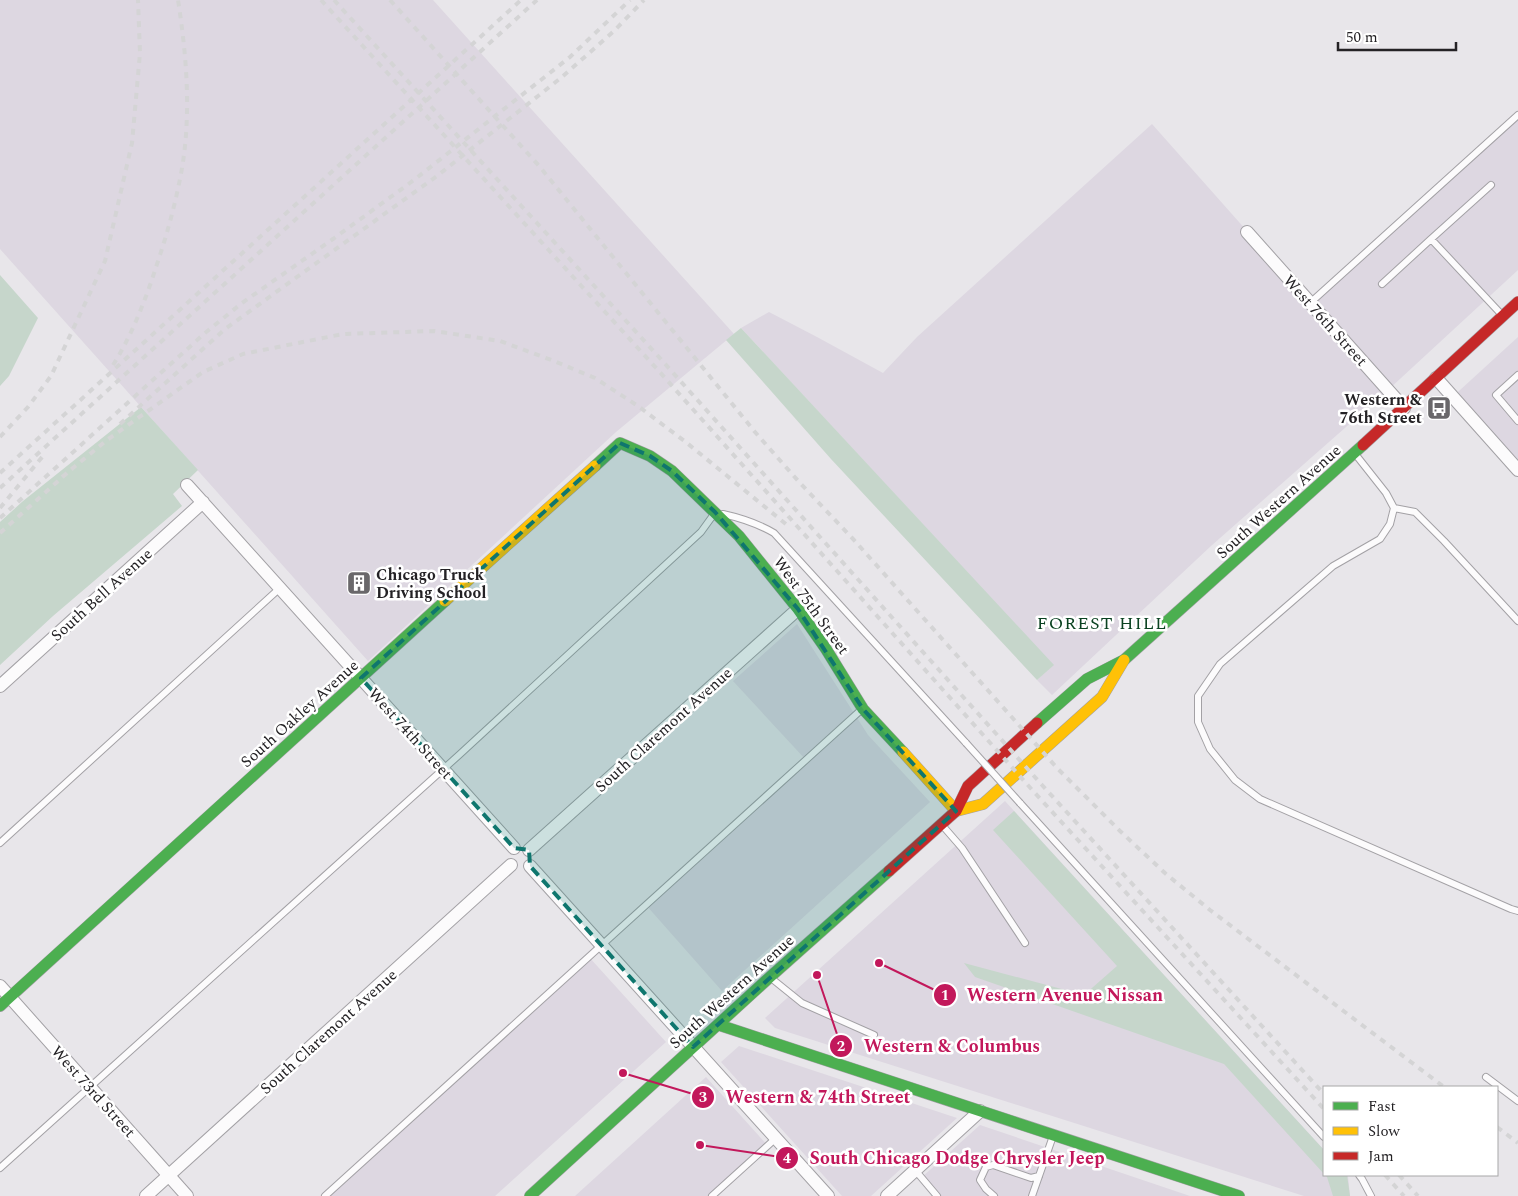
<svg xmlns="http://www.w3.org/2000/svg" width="1518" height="1196" font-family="Spectral,serif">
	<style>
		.built { fill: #ddd7e1 }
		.green { fill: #c6d6cb }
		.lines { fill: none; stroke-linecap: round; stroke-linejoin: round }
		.lane-casing { stroke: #a3a1a5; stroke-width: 8 }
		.street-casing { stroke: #a3a1a5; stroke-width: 14 }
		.fast-casing { stroke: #a3a1a5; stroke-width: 12 }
		.slow-casing { stroke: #a3a1a5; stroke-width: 12 }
		.jam-casing { stroke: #a3a1a5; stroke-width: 12 }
		.lane { stroke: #fcfbfc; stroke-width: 6 }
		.street { stroke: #fcfbfc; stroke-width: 12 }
		.fast { stroke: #4caf50; stroke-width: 11 }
		.slow { stroke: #ffc107; stroke-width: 11 }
		.jam { stroke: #c62828; stroke-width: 11 }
		.rail { stroke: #d4d4d5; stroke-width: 4; stroke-dasharray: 6 6; stroke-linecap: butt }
		.lane-bridge-casing { stroke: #a3a1a5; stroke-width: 8; stroke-linecap: butt }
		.lane-bridge { stroke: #fcfbfc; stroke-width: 6 }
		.marked { fill: #0f766e; fill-opacity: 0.2; stroke: #0f766e; stroke-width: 4; stroke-dasharray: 10 6; stroke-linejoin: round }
		.labels { text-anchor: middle; stroke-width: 5; stroke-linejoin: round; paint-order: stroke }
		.street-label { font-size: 16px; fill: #242225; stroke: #fff }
		.poi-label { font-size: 16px; font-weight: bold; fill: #242225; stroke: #fff; text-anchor: end }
		.neighbourhood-label { font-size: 18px; letter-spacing: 1px; fill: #0a4221; stroke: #fff }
		.leader { fill: none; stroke: #c2185b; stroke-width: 2 }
		.callout-dot { fill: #c2185b; stroke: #fff; stroke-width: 2 }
		.mark-label { font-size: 15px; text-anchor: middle; font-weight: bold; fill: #fff }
		.callout-label { font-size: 18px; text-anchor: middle; font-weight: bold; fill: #c2185b; stroke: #fff; stroke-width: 5; stroke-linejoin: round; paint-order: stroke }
	</style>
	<rect width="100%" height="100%" fill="#e8e6ea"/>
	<!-- built -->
	<path class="built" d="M 0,0 L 433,0 L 734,334 L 616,432 L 368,661 L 0,249 Z
		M 1518,115 L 1518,270 L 1388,390 L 1211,546 L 1052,695 L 1037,680 L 1053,665 L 741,328 L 769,312 L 817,337 L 883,373 L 917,337 L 1152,124 L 1310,302 Z
		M 1518,337 L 1518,470 L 1448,401 Z
		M 797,624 L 868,735 L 930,802 L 722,991 L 646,905 L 806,760 L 733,681 Z
		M 1005,801 L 1324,1150 L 1324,1175 L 1348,1176 L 1350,1196 L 1304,1196 L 775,1028 L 765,1018 Z
		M 589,957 L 666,1042 L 495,1196 L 325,1196 Z
		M 739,1046 L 957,1118 L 871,1196 L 842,1196 L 721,1062 Z
		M 706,1077 L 768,1146 L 712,1196 L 575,1196 Z
		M 980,1125 L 1190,1196 L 937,1196 L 921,1178 Z"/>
	<!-- green -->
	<path class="green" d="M 0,275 L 38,318 L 9,376 L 0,386 Z
		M 741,328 L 1054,665 L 1037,680 L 831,459 L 726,340 Z
		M 141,407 L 198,470 L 173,494 L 182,506 L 53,616 L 0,665 L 0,522 L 23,501 Z
		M 1014,811 L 1324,1150 L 1324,1174 L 1224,1064 L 975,977 L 964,963 L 1084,995 L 1117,966 L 993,830 Z
		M 1325,1175 L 1347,1175 L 1350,1196 L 1333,1196 L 1327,1177 Z"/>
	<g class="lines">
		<defs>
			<path id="lane" d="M 1491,185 L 1431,239 L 1502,315
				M 1382,284 L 1431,239
				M 1310,303 L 1518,115
				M 1518,375 L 1496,395 L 1518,421
				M 1356,455 L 1386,493 L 1394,508 L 1390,524 L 1380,539 L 1333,566 L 1220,664 L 1198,696 L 1198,722 L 1210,749 L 1235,780 L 1260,799 L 1511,909 L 1518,911
				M 1394,508 L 1415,512 L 1444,541 L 1518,621
				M 723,514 C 741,518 757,523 774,533 L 966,743
				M 1020,803 L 1324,1137
				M 942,825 L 962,848 L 1025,943
				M 0,843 L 280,588
				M 771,978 L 802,1003 L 874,1035
				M 1486,1077 L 1518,1101
				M 0,1168 L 459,755 L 701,532 L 714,514
				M 915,1170 L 937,1196
				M 1359,1175 L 1362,1179 L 1371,1196
				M 325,1196 L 861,710
				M 712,1196 L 775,1139
				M 994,1196 L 986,1189 L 980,1180 L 986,1167 L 993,1165 L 1031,1178 L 1039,1176
				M 1032,1196 L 1053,1136"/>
			<path id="street" d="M 1247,232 L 1404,408
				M 1436,378 L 1518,470
				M 187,485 L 514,848
				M 0,686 L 203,502
				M 529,850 L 798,609
				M 530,866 L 828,1196
				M 0,986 L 187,1196
				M 146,1196 L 511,865
				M 887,1196 L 980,1111"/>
			<path id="fast" d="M 595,466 L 620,443 L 650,456 L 672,471 L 739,536 L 798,609 L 826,649 L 863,709 L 903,752
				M 1037,723 L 1087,679 L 1124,660 L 1363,445
				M 0,1006 L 445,601
				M 719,1025 L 1239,1196
				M 530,1196 L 770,977 L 889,871"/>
			<path id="slow" d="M 445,601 L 595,466
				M 903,752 L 956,811
				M 956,811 L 983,804 L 1102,697 L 1124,660"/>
			<path id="jam" d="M 1363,445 L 1518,302
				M 889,871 L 956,811 L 968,786 L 1037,723"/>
		</defs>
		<!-- lane casing -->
		<use href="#lane" class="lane-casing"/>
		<!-- street casing -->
		<use href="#street" class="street-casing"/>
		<!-- fast casing -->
		<use href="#fast" class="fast-casing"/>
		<!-- slow casing -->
		<use href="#slow" class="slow-casing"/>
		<!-- jam casing -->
		<use href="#jam" class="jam-casing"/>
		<!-- lane -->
		<use href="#lane" class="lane"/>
		<!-- street -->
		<use href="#street" class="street"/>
		<!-- fast -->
		<use href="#fast" class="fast"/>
		<!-- slow -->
		<use href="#slow" class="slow"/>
		<!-- jam -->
		<use href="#jam" class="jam"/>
		<!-- rail -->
		<path class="rail" d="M 321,0 L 657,369 L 1034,792 L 1324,1109
			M 334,0 L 658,356 L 1042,785 L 1324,1094
			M 390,0 L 540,167 L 755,432 L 800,483 L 854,540 L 1058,769 L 1120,831 L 1166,874 L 1210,910 L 1444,1087
			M 113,365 C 131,337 146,299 156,267 C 166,238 174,209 180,179 C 192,120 187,58 178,0
			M 120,424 L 225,329 L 437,176 L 562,77 L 614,31 L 644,0
			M 0,437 L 28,407 L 51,376 L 105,261 L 132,143 L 140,53 L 138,0
			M 0,473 L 521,0
			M 62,477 L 107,440 L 203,372 L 243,354 L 343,334 L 434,331 L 500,341 L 554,361 L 595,378 L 638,406 L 687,443 L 787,525
			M 0,488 L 537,0
			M 0,508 L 43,456
			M 0,518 L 205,333 L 242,303 L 333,239 L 414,180 L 570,57 L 630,0
			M 0,533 L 67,473
			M 1497,1127 L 1518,1143
			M 1385,1175 L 1404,1196
			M 1399,1175 L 1418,1196"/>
		<defs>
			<path id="lane-bridge" d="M 966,743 L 1020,803"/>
		</defs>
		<!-- lane-bridge casing -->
		<use href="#lane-bridge" class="lane-bridge-casing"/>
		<!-- lane-bridge -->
		<use href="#lane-bridge" class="lane-bridge"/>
	</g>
	<!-- marked area -->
	<path class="marked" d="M 620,443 L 650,456 L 672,471 L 715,512 L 798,609 L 863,709 L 956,811 L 693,1047 L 530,866 L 529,850 L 514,848 L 361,678 Z"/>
	<!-- icons -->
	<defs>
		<symbol id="bus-square" viewBox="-11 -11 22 22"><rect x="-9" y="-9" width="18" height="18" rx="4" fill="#69676a" stroke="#fff"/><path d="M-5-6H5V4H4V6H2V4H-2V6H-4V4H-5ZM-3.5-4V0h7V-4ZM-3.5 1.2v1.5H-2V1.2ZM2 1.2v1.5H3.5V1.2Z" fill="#fff"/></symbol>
		<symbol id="building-square" viewBox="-11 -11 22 22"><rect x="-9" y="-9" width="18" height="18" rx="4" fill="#69676a" stroke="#fff"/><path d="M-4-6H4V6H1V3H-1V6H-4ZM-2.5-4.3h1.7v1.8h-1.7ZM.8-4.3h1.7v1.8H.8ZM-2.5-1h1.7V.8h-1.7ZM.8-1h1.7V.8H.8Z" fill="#fff"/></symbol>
	</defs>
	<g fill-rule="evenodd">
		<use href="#bus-square" x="1425" y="394" width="28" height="28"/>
		<use href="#building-square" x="345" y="569" width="28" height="28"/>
	</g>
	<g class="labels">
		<!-- street labels -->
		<g class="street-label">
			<text transform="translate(1326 320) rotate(48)" y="6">West 76th Street</text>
			<text transform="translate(1278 501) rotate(-42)" y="6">South Western Avenue</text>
			<text transform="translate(101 594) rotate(-42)" y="6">South Bell Avenue</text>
			<text transform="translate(812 605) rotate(54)" y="6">West 75th Street</text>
			<text transform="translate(299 713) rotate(-42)" y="6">South Oakley Avenue</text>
			<text transform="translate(663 729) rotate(-42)" y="6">South Claremont Avenue</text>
			<text transform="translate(411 733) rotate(48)" y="6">West 74th Street</text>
			<text transform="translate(731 991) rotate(-42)" y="6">South Western Avenue</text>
			<text transform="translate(328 1031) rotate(-42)" y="6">South Claremont Avenue</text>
			<text transform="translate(94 1091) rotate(48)" y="6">West 73rd Street</text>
		</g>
		<!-- poi labels -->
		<g class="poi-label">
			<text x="1422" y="405">Western &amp;<tspan x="1422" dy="18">76th Street</tspan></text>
			<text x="376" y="580" text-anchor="start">Chicago Truck<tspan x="376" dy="18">Driving School</tspan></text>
		</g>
		<!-- neighbourhood labels -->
		<g class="neighbourhood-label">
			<text x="1102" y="629">FOREST HILL</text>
		</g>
	</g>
	<!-- callouts -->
	<path class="leader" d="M879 963L945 995M817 975L841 1046M623 1073L703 1097M700 1145L787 1158"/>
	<g class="callout-dot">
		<circle cx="879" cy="963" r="5"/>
		<circle cx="817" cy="975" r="5"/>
		<circle cx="623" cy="1073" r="5"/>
		<circle cx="700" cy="1145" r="5"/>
		<circle cx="945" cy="995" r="12"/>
		<circle cx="841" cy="1046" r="12"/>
		<circle cx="703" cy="1097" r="12"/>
		<circle cx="787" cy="1158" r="12"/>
	</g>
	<g class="mark-label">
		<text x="945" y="1000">1</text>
		<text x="841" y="1051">2</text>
		<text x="703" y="1102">3</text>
		<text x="787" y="1163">4</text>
	</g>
	<g class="callout-label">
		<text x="1065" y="1001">Western Avenue Nissan</text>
		<text x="952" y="1052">Western &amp; Columbus</text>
		<text x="818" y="1103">Western &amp; 74th Street</text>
		<text x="957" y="1164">South Chicago Dodge Chrysler Jeep</text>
	</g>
	<!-- legend -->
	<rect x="1323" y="1086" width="175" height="90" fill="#ffffff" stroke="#a7a7a8"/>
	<rect x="1333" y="1102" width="25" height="8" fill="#4caf50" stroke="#a7a7a8"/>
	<text x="1368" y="1111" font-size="15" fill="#242225">Fast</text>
	<rect x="1333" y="1127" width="25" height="8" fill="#ffc107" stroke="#a7a7a8"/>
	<text x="1368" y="1136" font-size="15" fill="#242225">Slow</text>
	<rect x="1333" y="1152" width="25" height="8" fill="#c62828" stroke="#a7a7a8"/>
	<text x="1368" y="1161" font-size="15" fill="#242225">Jam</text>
	<!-- scale -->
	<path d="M1338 42v8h118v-8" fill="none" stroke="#242225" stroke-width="2.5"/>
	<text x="1346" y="42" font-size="15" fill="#242225" stroke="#ffffff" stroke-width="4" paint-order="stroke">50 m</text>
</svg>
